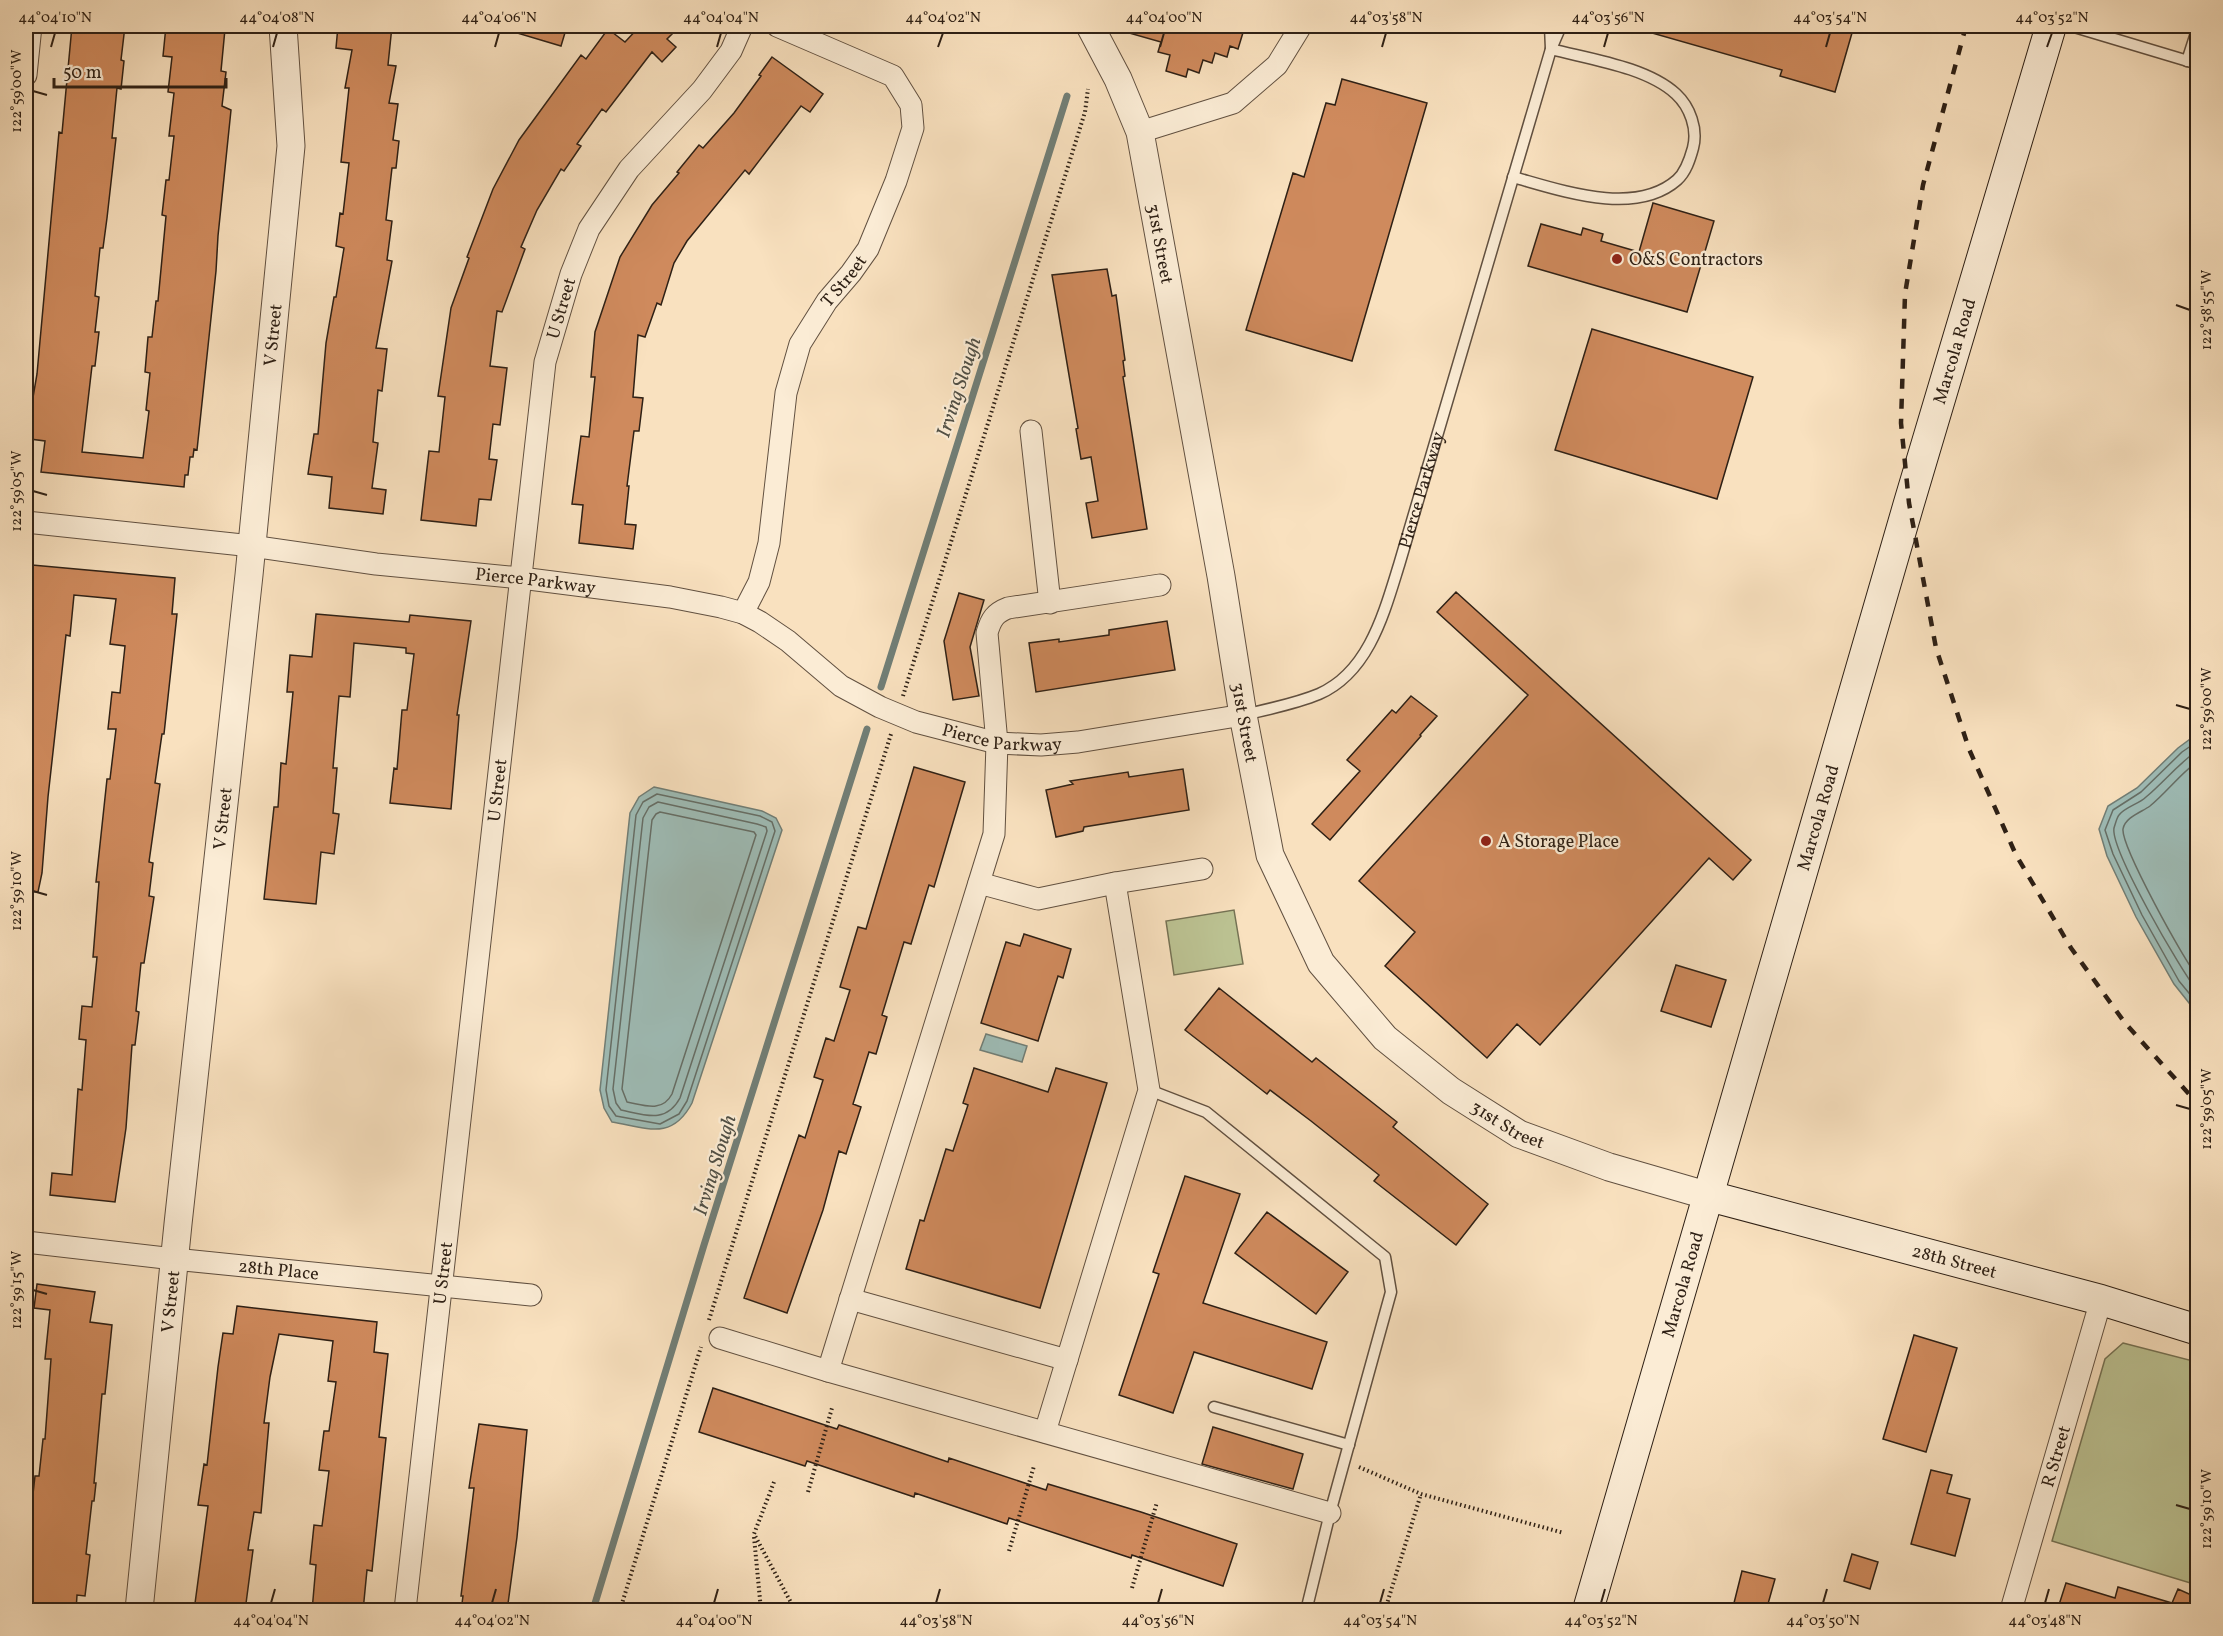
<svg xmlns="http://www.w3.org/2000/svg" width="2223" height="1636" font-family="Vollkorn,serif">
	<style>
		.green { fill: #bcc393; stroke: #757254; stroke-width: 1.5 }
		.water { fill: #9ebcb6; stroke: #717e76; stroke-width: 1.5 }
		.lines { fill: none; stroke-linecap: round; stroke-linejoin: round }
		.shore { stroke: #666e66; stroke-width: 1.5 }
		.stream { stroke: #717e76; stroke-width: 7 }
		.building { fill: #cf8a5d; stroke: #2e2015; stroke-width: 1.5 }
		.service-casing { stroke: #615040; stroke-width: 13 }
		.minor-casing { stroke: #615040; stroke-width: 23 }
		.tertiary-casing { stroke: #615040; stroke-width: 29 }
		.secondary-casing { stroke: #2e2015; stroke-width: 32 }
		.path { stroke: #2e2015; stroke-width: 4; stroke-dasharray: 1.5 3; stroke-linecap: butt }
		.service { stroke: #fbecd5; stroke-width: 10 }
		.minor { stroke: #fbecd5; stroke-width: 21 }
		.tertiary { stroke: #fbecd5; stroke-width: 27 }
		.secondary { stroke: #fbecd5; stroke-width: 30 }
		.rail { stroke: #2e2015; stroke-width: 4.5; stroke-dasharray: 10 10; stroke-linecap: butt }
		.ticks { fill: none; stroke: #2e2015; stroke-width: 2 }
		.poi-dot { fill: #8f2418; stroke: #fbecd5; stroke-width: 2 }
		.labels { text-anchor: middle; stroke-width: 4.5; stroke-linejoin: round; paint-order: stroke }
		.street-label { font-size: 18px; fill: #2e2015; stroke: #fbecd5 }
		.poi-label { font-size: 18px; fill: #2e2015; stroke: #fbecd5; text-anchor: start }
		.water-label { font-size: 20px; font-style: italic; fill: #504f45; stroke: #fbecd5 }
		.neatline { fill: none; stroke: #2e2015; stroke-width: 2 }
		.ticks-label { font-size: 15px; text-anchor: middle; fill: #2e2015 }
	</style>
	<rect width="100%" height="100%" fill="#f9e1bf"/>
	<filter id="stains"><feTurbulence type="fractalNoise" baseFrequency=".00333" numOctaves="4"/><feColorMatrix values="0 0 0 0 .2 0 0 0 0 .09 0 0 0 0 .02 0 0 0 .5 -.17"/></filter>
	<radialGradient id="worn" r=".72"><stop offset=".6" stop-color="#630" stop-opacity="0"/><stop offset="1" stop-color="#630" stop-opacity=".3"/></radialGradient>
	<!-- green -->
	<path class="green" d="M 1234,910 L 1243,964 L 1174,975 L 1166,921 Z
		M 2123,1343 L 2197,1362 L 2197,1585 L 2052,1541 L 2105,1359 Z"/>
	<!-- water -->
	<path class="water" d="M 2197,734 L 2197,1013 L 2174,984 L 2136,917 L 2107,856 L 2099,829 L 2108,806 L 2137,788 L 2178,748 Z
		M 654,787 L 762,811 L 776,818 L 782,830 L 692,1103 C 672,1141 647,1128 612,1122 L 604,1108 L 600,1090 L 630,813 L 639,797 Z
		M 986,1034 L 1027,1046 L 1022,1062 L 980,1050 Z"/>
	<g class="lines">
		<!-- shore -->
		<path class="shore" d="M 2198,741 L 2182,752 L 2141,792 L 2113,810 L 2105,830 L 2113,854 L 2142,915 L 2179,981 L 2198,1004
			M 2198,750 C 2178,764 2164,782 2146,797 C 2139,804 2125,807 2119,815 C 2117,817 2115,825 2114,828 C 2110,849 2181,971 2198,992
			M 2198,761 C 2180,774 2167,792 2150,806 C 2142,812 2125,817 2123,829 C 2121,846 2184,961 2198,977
			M 657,794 L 760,816 L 772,822 L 775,831 L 687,1101 L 679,1114 L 660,1124 L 616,1116 L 609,1106 L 606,1090 L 636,815 L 643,802 Z
			M 658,802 L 757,824 L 766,827 L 767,831 L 680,1098 C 666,1124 645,1115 621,1110 L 616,1103 L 613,1089 L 643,818 L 649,807 Z
			M 660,812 L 754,832 L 756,835 L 672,1094 C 662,1113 644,1105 627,1102 L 622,1089 L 652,820 L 656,814 Z"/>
		<!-- stream -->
		<path class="stream" d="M 881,687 L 1067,96
			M 593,1610 L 704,1245 L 867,729"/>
	</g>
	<!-- building -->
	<path class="building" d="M 72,26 L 125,26 L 121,60 L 124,61 L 121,89 L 117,88 L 112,138 L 116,138 L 107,218 L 103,248 L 100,248 L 95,296 L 99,297 L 95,332 L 99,332 L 95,366 L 92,366 L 82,452 L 143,458 L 149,411 L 146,410 L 150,373 L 145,372 L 148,337 L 152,337 L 156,301 L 158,301 L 166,216 L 162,215 L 166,180 L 169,180 L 174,136 L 169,136 L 174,93 L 168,92 L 172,57 L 163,56 L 166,26 L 211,26 L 222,27 L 222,29 L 225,29 L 221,71 L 226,72 L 222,106 L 231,110 L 218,236 L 216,271 L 197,450 L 194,449 L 193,457 L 190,457 L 188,475 L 185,475 L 184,487 L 41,472 L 45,441 L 30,439 L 31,409 L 37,374 L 59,132 L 62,133 Z
		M 338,26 L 392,26 L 388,65 L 396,66 L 389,103 L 398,104 L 393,140 L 399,141 L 396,168 L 392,168 L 386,220 L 392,221 L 387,260 L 392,261 L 376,348 L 387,349 L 382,391 L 378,390 L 373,442 L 378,443 L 372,488 L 386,490 L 383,514 L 329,508 L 332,477 L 308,474 L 314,434 L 318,434 L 326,343 L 334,297 L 336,297 L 344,248 L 336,246 L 340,213 L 343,214 L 349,163 L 341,162 L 349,88 L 345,88 L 352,50 L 336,48 Z
		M 507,26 L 567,26 L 561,46 L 507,30 Z
		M 640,26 L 663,26 L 672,34 L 667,39 L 676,47 L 662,62 L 652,52 L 606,112 L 602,109 L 577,144 L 581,146 L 564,171 L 561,169 L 537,210 L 521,247 L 525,249 L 502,312 L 497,311 L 490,366 L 507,368 L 500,425 L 493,424 L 489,459 L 497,460 L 491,500 L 479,499 L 476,526 L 421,520 L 429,451 L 439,452 L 445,397 L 438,396 L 451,308 L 469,258 L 467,257 L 493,189 L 519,140 L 581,55 L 586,59 L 608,29 L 625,42 Z
		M 1122,26 L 1245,26 L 1238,49 L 1230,46 L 1227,57 L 1215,53 L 1212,63 L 1203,60 L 1199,73 L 1188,69 L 1186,77 L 1166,71 L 1170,55 L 1158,52 L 1161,42 L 1122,31 Z
		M 1646,26 L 1854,26 L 1835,92 L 1780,76 L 1782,70 L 1645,31 Z
		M 772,57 L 823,94 L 810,112 L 801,106 L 749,174 L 745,170 L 687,241 L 674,263 L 661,305 L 657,303 L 645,337 L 638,335 L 633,397 L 643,398 L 639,431 L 634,431 L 627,486 L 629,486 L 625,524 L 636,525 L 633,549 L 579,543 L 583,505 L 572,504 L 581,436 L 589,437 L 595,377 L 591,377 L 595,332 L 620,257 L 652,205 L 679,173 L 677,172 L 699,145 L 703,148 L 734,113 L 761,76 L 759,75 Z
		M 1342,79 L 1427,103 L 1352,361 L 1246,330 L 1293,173 L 1304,177 L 1326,103 L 1335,105 Z
		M 1653,203 L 1714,221 L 1687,312 L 1528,266 L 1541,224 L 1581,235 L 1583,228 L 1603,234 L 1601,241 L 1639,252 Z
		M 1107,269 L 1112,296 L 1116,295 L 1125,360 L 1123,361 L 1125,376 L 1123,377 L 1147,529 L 1092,538 L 1086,503 L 1098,501 L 1091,457 L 1081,459 L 1076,429 L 1078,428 L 1052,275 Z
		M 1592,329 L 1753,377 L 1717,499 L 1555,450 Z
		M 32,565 L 175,578 L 172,614 L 177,614 L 164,734 L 162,734 L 155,783 L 160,784 L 149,862 L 153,863 L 149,896 L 154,897 L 144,963 L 141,963 L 136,1011 L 139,1012 L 135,1045 L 132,1045 L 126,1128 L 115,1202 L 50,1195 L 52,1173 L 72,1175 L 78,1089 L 82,1090 L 86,1040 L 79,1039 L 82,1006 L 92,1007 L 97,957 L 93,957 L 99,882 L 96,882 L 107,779 L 110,779 L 116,729 L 108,729 L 112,692 L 120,693 L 125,646 L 110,644 L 116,599 L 74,595 L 70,636 L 66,635 L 48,797 L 42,873 L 38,892 L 26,891 L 26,597 L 28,597 Z
		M 1456,592 L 1751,860 L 1733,880 L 1709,858 L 1540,1045 L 1517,1024 L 1487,1058 L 1385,966 L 1415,932 L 1359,881 L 1528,695 L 1437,612 Z
		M 959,593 L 984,600 L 970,647 L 979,696 L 953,700 L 944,641 Z
		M 316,614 L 409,622 L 410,615 L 471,621 L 457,715 L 459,715 L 451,809 L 390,803 L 394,768 L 397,769 L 402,710 L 407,710 L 414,654 L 406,653 L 406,648 L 354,643 L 350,697 L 339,696 L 333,768 L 337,768 L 333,813 L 339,814 L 334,854 L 321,852 L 316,904 L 264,899 L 274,807 L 278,807 L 281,763 L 286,764 L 293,692 L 287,692 L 290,655 L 312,657 Z
		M 1167,621 L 1175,670 L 1036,692 L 1029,643 L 1059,639 L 1059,642 L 1109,635 L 1109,630 Z
		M 1411,696 L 1437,716 L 1420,735 L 1421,736 L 1330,840 L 1312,824 L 1360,771 L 1347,760 L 1392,710 L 1396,713 Z
		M 914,767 L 965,782 L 934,887 L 929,885 L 911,944 L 904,942 L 882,1015 L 887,1017 L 876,1054 L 869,1052 L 853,1104 L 861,1107 L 846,1154 L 839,1151 L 823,1210 L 787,1313 L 744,1298 L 799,1135 L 805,1138 L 823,1080 L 814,1077 L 826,1038 L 834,1041 L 850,990 L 840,987 L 858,927 L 866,929 Z
		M 1183,769 L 1189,810 L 1084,827 L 1083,831 L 1056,837 L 1046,790 L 1073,784 L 1070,781 L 1128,772 L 1129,777 Z
		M 1024,934 L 1071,949 L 1063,978 L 1058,976 L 1038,1041 L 981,1023 L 1006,942 L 1020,946 Z
		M 1676,965 L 1726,980 L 1711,1027 L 1661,1011 Z
		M 1219,988 L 1312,1062 L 1316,1058 L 1397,1122 L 1393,1127 L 1488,1204 L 1456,1245 L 1374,1181 L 1379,1175 L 1311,1121 L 1270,1090 L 1267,1094 L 1185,1030 Z
		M 974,1068 L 1048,1092 L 1056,1068 L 1107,1083 L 1040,1308 L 906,1269 L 920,1220 L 924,1221 L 946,1149 L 953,1151 L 968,1105 L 963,1103 Z
		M 1185,1176 L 1240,1194 L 1203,1303 L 1327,1342 L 1312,1389 L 1194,1352 L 1173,1413 L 1119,1395 L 1159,1274 L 1153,1272 Z
		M 1267,1212 L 1348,1272 L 1316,1314 L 1235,1253 Z
		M 37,1284 L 95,1292 L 90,1322 L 112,1325 L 105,1394 L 102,1394 L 94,1483 L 96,1483 L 94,1501 L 92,1501 L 86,1554 L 90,1555 L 85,1596 L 77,1595 L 76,1611 L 26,1610 L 26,1520 L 30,1521 L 35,1476 L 39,1476 L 43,1439 L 45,1439 L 51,1359 L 45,1359 L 50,1310 L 34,1308 Z
		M 237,1306 L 377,1322 L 374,1352 L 388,1354 L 379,1437 L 386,1438 L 372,1571 L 367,1570 L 363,1611 L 312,1611 L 316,1565 L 310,1564 L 314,1525 L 322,1526 L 329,1471 L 319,1470 L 324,1431 L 329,1431 L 336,1382 L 328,1381 L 333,1341 L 279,1334 L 270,1377 L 264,1423 L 269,1423 L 261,1513 L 254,1512 L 248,1550 L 253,1550 L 245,1611 L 194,1611 L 208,1506 L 198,1505 L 204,1464 L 207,1465 L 218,1367 L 223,1333 L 233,1334 Z
		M 1914,1335 L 1957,1348 L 1926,1452 L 1883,1439 Z
		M 713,1388 L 837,1429 L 839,1425 L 948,1462 L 949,1458 L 1046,1490 L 1048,1484 L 1141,1512 L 1237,1544 L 1223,1586 L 1132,1555 L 1131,1558 L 1009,1518 L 1007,1524 L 915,1493 L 914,1497 L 807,1461 L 805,1466 L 699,1432 Z
		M 479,1424 L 527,1430 L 517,1537 L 507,1611 L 461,1611 L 463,1596 L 461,1596 L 474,1488 L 469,1488 Z
		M 1213,1427 L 1303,1454 L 1293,1489 L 1202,1464 Z
		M 1931,1470 L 1952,1475 L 1947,1493 L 1970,1499 L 1955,1556 L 1911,1544 Z
		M 1852,1554 L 1878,1562 L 1870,1589 L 1844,1581 Z
		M 1742,1571 L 1775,1579 L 1766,1611 L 1732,1611 Z
		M 2066,1583 L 2115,1598 L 2118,1587 L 2172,1603 L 2178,1589 L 2198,1598 L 2198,1611 L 2057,1611 Z"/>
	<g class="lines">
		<defs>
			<g id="service">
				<path d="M 2071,26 L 2198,64"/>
				<path d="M 2187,61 L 2198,27"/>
				<path d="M 1513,177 C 1560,190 1635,217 1677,180 C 1686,172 1690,159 1693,148 C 1698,129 1690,107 1676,94 C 1647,67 1589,59 1551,49 L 1550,26"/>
				<path id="s1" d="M 1243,715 C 1269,709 1295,704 1319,694 C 1369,672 1384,613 1399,565 L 1551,49 L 1561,26"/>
				<path d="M 1149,1090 L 1206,1112 L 1385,1257 L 1391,1292 L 1330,1513 L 1308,1603 L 1309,1610"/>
				<path d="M 1214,1407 L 1349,1445"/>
			</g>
			<g id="minor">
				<path d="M 26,75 L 31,26"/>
				<path d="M 1140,132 L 1233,103 L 1277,65 L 1301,26"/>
				<path d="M 1031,431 L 1050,603"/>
				<path id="s2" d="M 26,522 L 252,546 L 376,564 L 521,578 L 670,597 L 721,607 L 743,613 L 760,622 L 788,641 L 841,686 L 880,707 L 916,722 L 997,743 L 1041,745 L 1078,742 L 1243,715"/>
				<path id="s3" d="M 743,613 L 759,582 L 769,543 L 786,393 L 800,344 L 827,301 L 851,273 L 868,249 L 896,181 L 913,128 L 911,105 L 893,76 L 777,26"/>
				<path d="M 979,883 L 1038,899 L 1115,883 L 1202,869"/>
				<path id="s4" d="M 26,1242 L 174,1259 L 531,1295"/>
				<path d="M 850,1299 L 1067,1360"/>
				<path d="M 720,1338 L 828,1371 L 1330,1513"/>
				<path d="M 828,1371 L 994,834 L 997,743 L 987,633 C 991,619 995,613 1008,608 L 1160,585"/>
				<path d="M 1045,1432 L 1149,1090 L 1115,883"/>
				<path id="s5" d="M 405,1610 L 545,362 L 571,274 L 589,229 L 629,169 L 702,90 L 731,51 L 742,26"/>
				<path id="s6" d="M 2011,1610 L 2101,1300"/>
			</g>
			<g id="tertiary">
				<path id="s7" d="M 1090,26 L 1118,79 L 1140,132 L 1221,576 L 1243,715 L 1270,855 L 1321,963 L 1385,1038 L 1451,1091 L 1519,1134 L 1609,1167 L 1709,1196"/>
				<path id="s8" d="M 139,1610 L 178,1224 L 249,575 L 291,146 L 283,26"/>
			</g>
			<g id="secondary">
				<path id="s9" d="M 1709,1196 L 2101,1300 L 2198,1330"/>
				<path id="s10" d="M 1588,1610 L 1909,503 L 2051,26"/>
			</g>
		</defs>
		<!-- service casing -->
		<use href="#service" class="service-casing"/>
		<!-- minor casing -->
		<use href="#minor" class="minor-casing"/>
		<!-- tertiary casing -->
		<use href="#tertiary" class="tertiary-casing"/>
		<!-- secondary casing -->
		<use href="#secondary" class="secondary-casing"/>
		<!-- path -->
		<path class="path" d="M 903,696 L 1085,112 L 1088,89
			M 709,1320 L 891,734
			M 1359,1467 L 1421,1494 L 1564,1533
			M 774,1482 L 754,1534 L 795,1610
			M 808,1492 L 832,1408
			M 754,1537 L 761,1610
			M 1009,1551 L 1034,1466
			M 1132,1588 L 1157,1502
			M 620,1610 L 701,1347
			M 1385,1610 L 1421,1494"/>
		<!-- service -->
		<use href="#service" class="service"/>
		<!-- minor -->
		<use href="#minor" class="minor"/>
		<!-- tertiary -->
		<use href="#tertiary" class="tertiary"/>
		<!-- secondary -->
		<use href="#secondary" class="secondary"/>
		<!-- rail -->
		<path class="rail" d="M 1966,26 L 1923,185 L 1905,294 L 1901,423 L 1909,503 L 1936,648 L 1969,749 L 2016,855 L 2071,948 L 2125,1023 L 2198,1104"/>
	</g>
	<!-- ticks -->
	<path class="ticks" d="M 51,47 L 55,33M 273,47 L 277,33M 495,47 L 499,33M 717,47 L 721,33M 938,47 L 943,33M 1160,47 L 1164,33M 1382,47 L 1386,33M 1604,47 L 1608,33M 1826,47 L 1830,33M 2047,47 L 2052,33M 33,91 L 47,95M 2176,305 L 2190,310M 33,491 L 47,495M 2176,705 L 2190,709M 33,891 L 47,895M 2176,1105 L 2190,1109M 33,1290 L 47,1294M 2176,1505 L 2190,1509M 271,1603 L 275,1589M 492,1603 L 496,1589M 714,1603 L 718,1589M 936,1603 L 940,1589M 1158,1603 L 1162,1589M 1380,1603 L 1384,1589M 1601,1603 L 1605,1589M 1823,1603 L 1827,1589M 2045,1603 L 2049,1589"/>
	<!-- markers -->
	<g class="poi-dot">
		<circle cx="1617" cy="259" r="6"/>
		<circle cx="1486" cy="841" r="6"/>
	</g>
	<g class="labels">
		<!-- street labels -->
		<g class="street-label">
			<text dy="6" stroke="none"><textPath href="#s7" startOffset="231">31st Street</textPath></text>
			<text dy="6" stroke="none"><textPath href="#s3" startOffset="354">T Street</textPath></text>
			<text dy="6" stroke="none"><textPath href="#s5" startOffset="1312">U Street</textPath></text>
			<text dy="6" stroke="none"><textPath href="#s8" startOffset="1282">V Street</textPath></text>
			<text dy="6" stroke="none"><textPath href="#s10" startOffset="1311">Marcola Road</textPath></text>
			<text dy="6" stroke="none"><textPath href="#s1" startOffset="314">Pierce Parkway</textPath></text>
			<text dy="6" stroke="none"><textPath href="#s2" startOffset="513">Pierce Parkway</textPath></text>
			<text dy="6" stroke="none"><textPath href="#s7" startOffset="717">31st Street</textPath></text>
			<text dy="6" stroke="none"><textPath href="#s2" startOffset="1017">Pierce Parkway</textPath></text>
			<text dy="6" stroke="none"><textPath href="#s5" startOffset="825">U Street</textPath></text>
			<text dy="6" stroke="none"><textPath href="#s8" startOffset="796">V Street</textPath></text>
			<text dy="6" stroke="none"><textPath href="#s10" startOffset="825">Marcola Road</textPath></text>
			<text dy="6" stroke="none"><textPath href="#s7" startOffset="1221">31st Street</textPath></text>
			<text dy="6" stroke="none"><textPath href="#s9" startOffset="254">28th Street</textPath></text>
			<text dy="6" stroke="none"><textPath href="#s4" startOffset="254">28th Place</textPath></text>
			<text dy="6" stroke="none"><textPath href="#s5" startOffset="339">U Street</textPath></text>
			<text dy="6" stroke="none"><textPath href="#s10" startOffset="339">Marcola Road</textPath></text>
			<text dy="6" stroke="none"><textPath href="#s8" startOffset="310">V Street</textPath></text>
			<text dy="6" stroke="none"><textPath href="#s6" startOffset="160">R Street</textPath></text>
		</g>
		<!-- poi labels -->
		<g class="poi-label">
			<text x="1629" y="265">O&amp;S Contractors</text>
			<text x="1498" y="847">A Storage Place</text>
		</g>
		<!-- water labels -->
		<g class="water-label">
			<text transform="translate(958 387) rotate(-72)" y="7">Irving Slough</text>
			<text transform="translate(714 1165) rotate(-73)" y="7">Irving Slough</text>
		</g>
	</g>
	<!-- margin -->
	<rect width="2223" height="1636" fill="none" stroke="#f9e1bf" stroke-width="66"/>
	<!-- scale -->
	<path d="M54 78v9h172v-9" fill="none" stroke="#2e2015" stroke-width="3"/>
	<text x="63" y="78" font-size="18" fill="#2e2015" stroke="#fbecd5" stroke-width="4.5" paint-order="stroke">50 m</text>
	<rect x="33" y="33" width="2157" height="1570" class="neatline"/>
	<g class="ticks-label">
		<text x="55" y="22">44°04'10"N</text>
		<text x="277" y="22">44°04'08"N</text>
		<text x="499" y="22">44°04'06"N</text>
		<text x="721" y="22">44°04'04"N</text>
		<text x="943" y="22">44°04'02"N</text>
		<text x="1164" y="22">44°04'00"N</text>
		<text x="1386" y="22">44°03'58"N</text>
		<text x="1608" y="22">44°03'56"N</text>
		<text x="1830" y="22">44°03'54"N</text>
		<text x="2052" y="22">44°03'52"N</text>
		<text transform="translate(16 91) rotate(-90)" y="5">122°59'00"W</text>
		<text transform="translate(2206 310) rotate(-90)" y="5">122°58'55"W</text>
		<text transform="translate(16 491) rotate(-90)" y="5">122°59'05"W</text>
		<text transform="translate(2206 709) rotate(-90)" y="5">122°59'00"W</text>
		<text transform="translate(16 891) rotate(-90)" y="5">122°59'10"W</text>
		<text transform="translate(2206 1109) rotate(-90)" y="5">122°59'05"W</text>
		<text transform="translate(16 1290) rotate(-90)" y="5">122°59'15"W</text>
		<text transform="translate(2206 1509) rotate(-90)" y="5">122°59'10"W</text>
		<text x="271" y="1625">44°04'04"N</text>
		<text x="492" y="1625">44°04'02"N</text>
		<text x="714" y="1625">44°04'00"N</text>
		<text x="936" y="1625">44°03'58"N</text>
		<text x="1158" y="1625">44°03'56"N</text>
		<text x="1380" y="1625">44°03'54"N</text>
		<text x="1601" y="1625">44°03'52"N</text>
		<text x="1823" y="1625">44°03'50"N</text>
		<text x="2045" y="1625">44°03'48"N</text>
	</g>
	<rect width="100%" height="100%" filter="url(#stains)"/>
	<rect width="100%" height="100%" fill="url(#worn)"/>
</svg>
